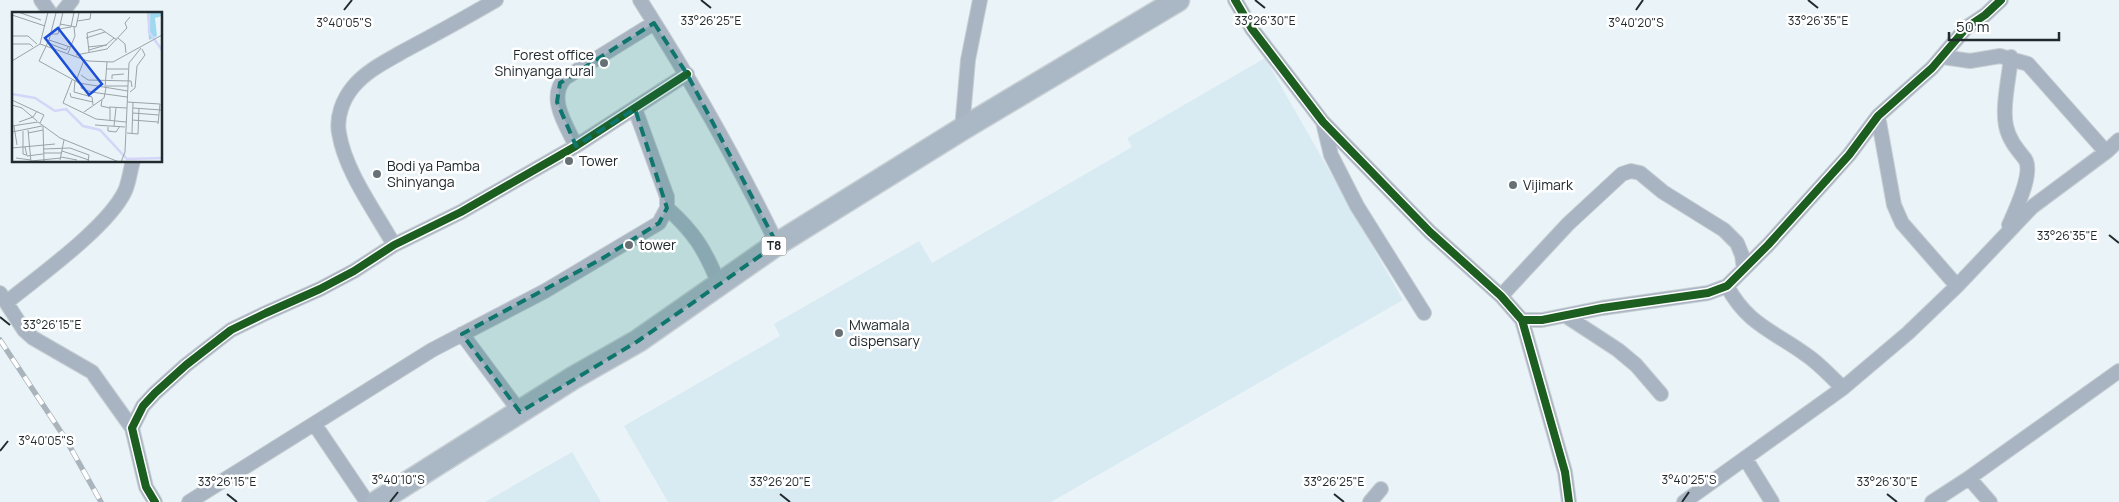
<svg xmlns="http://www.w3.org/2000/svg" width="2119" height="502" font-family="Manrope,sans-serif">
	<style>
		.built { fill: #d8eaf2 }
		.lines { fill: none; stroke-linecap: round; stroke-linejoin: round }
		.minor-casing { stroke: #c7cfd3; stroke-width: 16 }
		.trunk-casing { stroke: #c7cfd3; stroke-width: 25 }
		.minor { stroke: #a9b4c2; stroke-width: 14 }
		.trunk { stroke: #aab7c4; stroke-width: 22 }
		.rail-casing { stroke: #aab4bc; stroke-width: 5.5 }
		.rail { stroke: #fff; stroke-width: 4; stroke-dasharray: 11; stroke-linecap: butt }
		.cycleway-casing { stroke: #fff; stroke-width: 11 }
		.cycleway { stroke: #1b5e20; stroke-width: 8 }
		.marked { fill: #0f766e; fill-opacity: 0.2; stroke: #0f766e; stroke-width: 4; stroke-dasharray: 10 6; stroke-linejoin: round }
		.ticks { fill: none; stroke: #212a2e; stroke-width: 2 }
		.poi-dot { fill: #677175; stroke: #fff; stroke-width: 2 }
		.labels { text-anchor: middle; stroke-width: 5; stroke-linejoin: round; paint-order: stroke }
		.shield { fill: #fff; stroke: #646a6d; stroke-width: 1 }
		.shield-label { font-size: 12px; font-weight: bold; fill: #212a2e }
		.poi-label { font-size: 14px; fill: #212a2e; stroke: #fff; text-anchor: start }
		.inset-river { fill: none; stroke: #d4d6f7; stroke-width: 2.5 }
		.inset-road { fill: none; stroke: #9aa3a7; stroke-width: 1 }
		.view { fill: #1d4ed8; fill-opacity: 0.15; stroke: #1d4ed8; stroke-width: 2.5 }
		.inset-edge { fill: none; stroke: #212a2e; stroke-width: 2.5 }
		.ticks-label { font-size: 12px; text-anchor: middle; fill: #212a2e; stroke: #fff; stroke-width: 5; stroke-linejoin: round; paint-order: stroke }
	</style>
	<rect width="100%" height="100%" fill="#eaf4f8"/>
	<!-- built -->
	<path class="built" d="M 1265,58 L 1403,300 L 1051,502 L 668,502 L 624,426 L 780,336 L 774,324 L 919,241 L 932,263 L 1132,147 L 1127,138 Z
		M 572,452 L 601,502 L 485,502 Z"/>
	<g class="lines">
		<defs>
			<path id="minor" d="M 41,0 L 51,14
				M 640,0 C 691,80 736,159 777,244
				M 1235,0 L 1252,29 L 1323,122 L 1430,232 L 1501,296 L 1522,320 L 1565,472 L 1569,502
				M 61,14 L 72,0
				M 1943,57 L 1970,61 L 2000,56 L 2028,64 L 2106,152
				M 1878,116 L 1894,205 L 1902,223 L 1957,286
				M 1323,122 L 1331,155 L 1357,206 L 1424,313
				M 962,129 L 968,60 L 980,0
				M 576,146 C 566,125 547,98 565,78 L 654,23
				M 667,208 C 695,233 705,250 719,284
				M 2009,225 C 2015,211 2034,173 2025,159 C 2017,149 2009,140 2006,126 C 2002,107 2009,78 2011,57
				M 394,245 C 375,211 345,171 339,133 C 336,117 343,99 353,87 C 366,71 385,62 402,52 C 434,35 465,18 496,0
				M 1727,286 C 1747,324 1773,331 1805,354 C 1819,363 1831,377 1843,388
				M 0,293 L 24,330 L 33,338 L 92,372 L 132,428
				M 1501,296 L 1568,224 L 1622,174 L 1631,171 L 1640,173 L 1663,192 L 1724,230 L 1737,243 L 1742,255 L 1744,269
				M 7,302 C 39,276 108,227 125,191 C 129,182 130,171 133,161
				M 1566,316 L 1618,350 L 1636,365 L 1661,394
				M 1522,320 L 1542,320 L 1602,308 L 1708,293 L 1727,286 L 1768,245 L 1849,155 L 1878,116 L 1932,68 L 1967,27 L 1985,15 L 2001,0
				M 462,334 L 520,412
				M 315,425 L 367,502
				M 1745,458 L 1772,502
				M 1969,478 L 1990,502
				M 155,502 L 146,487 L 132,428 L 143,406 L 155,393 L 186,365 L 231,330 L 266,313 L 320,289 L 354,271 L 394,245 L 461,212 L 576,146 L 687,74
				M 189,502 L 432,350 L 545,291 L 659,223 L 667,208 L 667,197 L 635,109
				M 1370,502 L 1381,489
				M 1684,502 L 1843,388 L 1908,333 L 1957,286 L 2032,207 L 2106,152 L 2119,140
				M 1932,502 L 1969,478 L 2119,371"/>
			<path id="trunk" d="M 377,502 L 573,378 L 638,341 L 777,244 L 962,129 L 1178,0"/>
		</defs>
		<!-- minor casing -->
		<use href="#minor" class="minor-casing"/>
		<!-- trunk casing -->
		<use href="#trunk" class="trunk-casing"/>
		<!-- minor -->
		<use href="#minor" class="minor"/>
		<!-- trunk -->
		<use href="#trunk" class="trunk"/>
		<defs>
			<path id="rail" d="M 0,340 L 65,438 L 101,502"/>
		</defs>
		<!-- rail casing -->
		<use href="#rail" class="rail-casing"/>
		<!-- rail -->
		<use href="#rail" class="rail"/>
		<defs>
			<path id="cycleway" d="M 1235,0 L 1252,29 L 1323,122 L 1430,232 L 1501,296 L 1522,320 L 1565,472 L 1569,502
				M 1522,320 L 1542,320 L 1602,308 L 1708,293 L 1727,286 L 1768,245 L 1849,155 L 1878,116 L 1932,68 L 1967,27 L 1985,15 L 2001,0
				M 155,502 L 146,487 L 132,428 L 143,406 L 155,393 L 186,365 L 231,330 L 266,313 L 320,289 L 354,271 L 394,245 L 461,212 L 576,146 L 687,74"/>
		</defs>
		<!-- cycleway casing -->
		<use href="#cycleway" class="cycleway-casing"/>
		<!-- cycleway -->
		<use href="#cycleway" class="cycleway"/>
	</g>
	<!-- marked area -->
	<path class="marked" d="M 654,23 L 687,74 L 777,244 L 638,341 L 520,412 L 462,334 L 603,258 L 659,223 L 667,208 L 635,109 L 576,146 L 557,102 L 560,83 Z"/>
	<!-- ticks -->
	<path class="ticks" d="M 701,0 L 711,8M 1255,0 L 1265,8M 1808,0 L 1818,8M 344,10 L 352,0M 1636,10 L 1643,0M 2109,235 L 2119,243M 0,317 L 10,325M 0,451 L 8,441M 227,494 L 237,502M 780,494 L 790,502M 1334,494 L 1344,502M 1887,494 L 1897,502M 390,502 L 398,492M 1682,502 L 1689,492"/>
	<!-- markers -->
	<g class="poi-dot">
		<circle cx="604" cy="63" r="5"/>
		<circle cx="569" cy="161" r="5"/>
		<circle cx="377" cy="174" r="5"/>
		<circle cx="1513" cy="185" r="5"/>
		<circle cx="629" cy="245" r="5"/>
		<circle cx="839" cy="333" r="5"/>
	</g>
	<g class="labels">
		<!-- shield labels -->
		<rect class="shield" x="761.5" y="236.5" width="25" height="19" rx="4"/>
		<g class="shield-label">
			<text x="774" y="250">T8</text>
		</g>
		<!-- poi labels -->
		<g class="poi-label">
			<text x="594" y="60" text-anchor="end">Forest office<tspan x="594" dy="16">Shinyanga rural</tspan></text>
			<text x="579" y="166">Tower</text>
			<text x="387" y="171">Bodi ya Pamba<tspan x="387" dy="16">Shinyanga</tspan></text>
			<text x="1523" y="190">Vijimark</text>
			<text x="639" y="250">tower</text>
			<text x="849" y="330">Mwamala<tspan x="849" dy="16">dispensary</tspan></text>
		</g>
	</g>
	<!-- overview -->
	<g transform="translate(12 12)">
		<rect width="150" height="150" fill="#eaf4f8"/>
		<path d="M 135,0 L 150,0 L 150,4 L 143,6 L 145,24 L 137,28 Z" fill="#9fd9f0"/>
		<path class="inset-river" d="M 137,0 L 137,20 L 150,38M 0,82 L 23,86 L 43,99 L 54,97 L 71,114 L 88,118 L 115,147 L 150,146"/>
		<path class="inset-road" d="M 6,0 L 29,8M 0,3 L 33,14M 65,9 L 78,7 L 79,0M 48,12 L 64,15 L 67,1M 47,17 L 59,15 L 62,0M 38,22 L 46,22 L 51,0M 0,24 L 16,24 L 25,32M 74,26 L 93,20M 106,26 L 113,32 L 114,41M 37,28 L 44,1M 36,31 L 54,38 L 56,35M 0,32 L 18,32 L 21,35M 28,32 L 36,0M 58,35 L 37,28 L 27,49 L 67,71 L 116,79M 76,35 L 95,33M 77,38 L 94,33 L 102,26M 77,40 L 75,21 L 89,17 L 105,28M 56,41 L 63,24 L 62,15M 64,43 L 95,37 L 115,16 L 113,11 L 118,5M 0,49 L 28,32 L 76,49 L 101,50 L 150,23M 95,57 L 116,57M 69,63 L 76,68 L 119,69 L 120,75M 100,67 L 100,63 L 112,62M 60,68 L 51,91 L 84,107 L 114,110M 63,69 L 62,80 L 80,85 L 81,93M 64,69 L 72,48M 70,72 L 69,76 L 79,80 L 115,85M 94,74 L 116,74M 93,76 L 95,50M 118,80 L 123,76 L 125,54 L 133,43 L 130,37M 58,81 L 59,85 L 81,90M 0,88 L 32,103 L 28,111M 90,88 L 89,94 L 98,96 L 98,108M 115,90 L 148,92 L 146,112M 0,93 L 10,96 L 25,109M 97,95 L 115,96M 121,96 L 149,98M 72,100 L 92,86 L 94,76M 121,101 L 147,103M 120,108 L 146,110M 7,110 L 21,105 L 25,99M 83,113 L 113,115M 0,114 L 26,110 L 48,126 L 107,150M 2,114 L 5,133M 31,114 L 32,150M 102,114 L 104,96M 96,115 L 96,119 L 104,120 L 108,114M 16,118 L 19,150M 11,119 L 11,142 L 14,143M 0,120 L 30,114M 16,121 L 31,118M 115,121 L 126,122 L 127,96M 120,121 L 121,90M 0,124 L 0,142M 13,135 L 15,144 L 31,142M 0,136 L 43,132M 31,137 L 58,136 L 77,143 L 76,150M 50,139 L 77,148M 31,141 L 50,141M 49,145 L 65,148M 4,146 L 19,148M 48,148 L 52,128M 19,149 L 49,146M 40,150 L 57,150M 109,150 L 113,140 L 117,51 L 129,36"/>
		<path class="view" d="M 46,16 L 90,72 L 77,83 L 33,26 Z"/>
		<rect width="150" height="150" class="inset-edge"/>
	</g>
	<g class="ticks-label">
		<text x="1818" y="25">33°26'35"E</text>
		<text x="711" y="25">33°26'25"E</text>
		<text x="1265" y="25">33°26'30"E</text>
		<text x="344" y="27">3°40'05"S</text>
		<text x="1636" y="27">3°40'20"S</text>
		<text x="2067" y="240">33°26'35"E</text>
		<text x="52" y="329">33°26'15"E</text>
		<text x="46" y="445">3°40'05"S</text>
		<text x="398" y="484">3°40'10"S</text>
		<text x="1689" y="484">3°40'25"S</text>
		<text x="227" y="486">33°26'15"E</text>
		<text x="780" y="486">33°26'20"E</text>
		<text x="1334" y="486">33°26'25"E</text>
		<text x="1887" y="486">33°26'30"E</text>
	</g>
	<!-- scale -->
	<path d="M1949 32v8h110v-8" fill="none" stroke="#212a2e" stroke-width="2.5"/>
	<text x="1956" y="32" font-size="15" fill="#212a2e" stroke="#ffffff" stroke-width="4" paint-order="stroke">50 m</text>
</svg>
